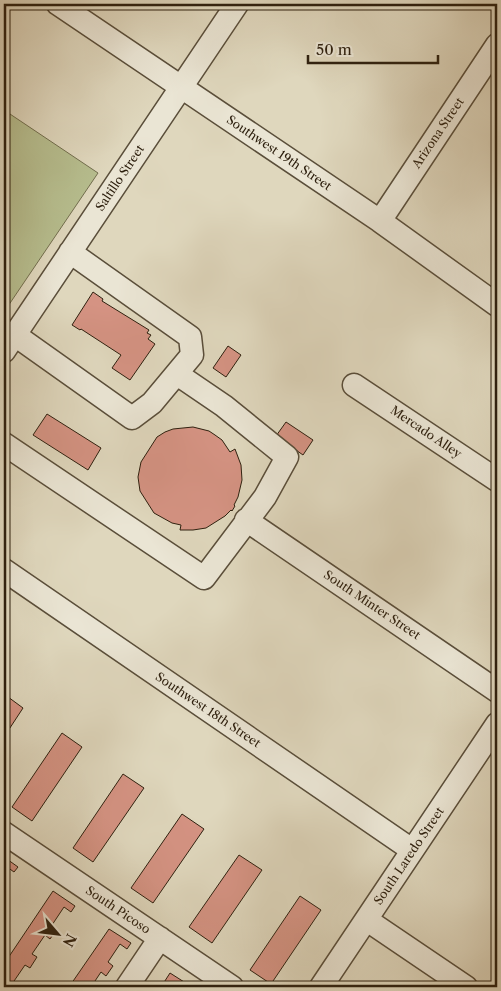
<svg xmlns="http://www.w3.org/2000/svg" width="501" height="991" font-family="'Libre Caslon Text',serif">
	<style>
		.green { fill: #b6bd8e; stroke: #726e4e }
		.building { fill: #d59383; stroke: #2e200f }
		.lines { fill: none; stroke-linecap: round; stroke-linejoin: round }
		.minor-casing { stroke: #5a4e3a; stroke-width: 25 }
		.minor { stroke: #eae5d4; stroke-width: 22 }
		.labels { text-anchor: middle; stroke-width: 4.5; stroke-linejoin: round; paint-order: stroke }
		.street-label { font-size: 12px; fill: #2e200f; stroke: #eae5d4 }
	</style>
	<rect width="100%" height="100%" fill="#dfd7bd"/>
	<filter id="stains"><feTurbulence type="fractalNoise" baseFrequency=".004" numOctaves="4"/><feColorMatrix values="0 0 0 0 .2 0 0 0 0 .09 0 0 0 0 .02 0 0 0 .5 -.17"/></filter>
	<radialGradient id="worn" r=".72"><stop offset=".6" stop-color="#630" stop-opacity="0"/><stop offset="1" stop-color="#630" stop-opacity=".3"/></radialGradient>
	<!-- green -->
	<path class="green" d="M 4,110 L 98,173 L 4,312 Z"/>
	<!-- building -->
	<path class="building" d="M 93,292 L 103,299 L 102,301 L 149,330 L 147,333 L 151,335 L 148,339 L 155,344 L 130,380 L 112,368 L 121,355 L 81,329 L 80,330 L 72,325 Z
		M 228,346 L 241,355 L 226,377 L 213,368 Z
		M 47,414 L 101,448 L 88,470 L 33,435 Z
		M 286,422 L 313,440 L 303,455 L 276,436 Z
		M 193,427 L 209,431 L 215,435 L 222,440 L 230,452 L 235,449 L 241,465 L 242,480 L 238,497 L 234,505 L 235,506 L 232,511 L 231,510 L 225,516 L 206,528 L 193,530 L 180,530 L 181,525 L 172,523 L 154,513 L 140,491 L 138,477 L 141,462 L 157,437 L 165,432 L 173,429 Z
		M 4,694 L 23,708 L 4,737 Z
		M 62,733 L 82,747 L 32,821 L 12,807 Z
		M 123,774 L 144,788 L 93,862 L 73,848 Z
		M 182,814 L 204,829 L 153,903 L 131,888 Z
		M 239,855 L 262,870 L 212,943 L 189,927 Z
		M 4,857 L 18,867 L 14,872 L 7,867 L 4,872 Z
		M 53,891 L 75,906 L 71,912 L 64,907 L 52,925 L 57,929 L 50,939 L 45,935 L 32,954 L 37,957 L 30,968 L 25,965 L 12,984 L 17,987 L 4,987 L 4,964 Z
		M 300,896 L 321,910 L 271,984 L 250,970 Z
		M 109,929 L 131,943 L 127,949 L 120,944 L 108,962 L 113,966 L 106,976 L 101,972 L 91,987 L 69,987 Z
		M 170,973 L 192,987 L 161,987 Z"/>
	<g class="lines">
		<defs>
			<path id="minor" d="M 58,4 L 380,221 L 497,305
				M 380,221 L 497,45
				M 15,335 L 132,418 L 152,403 L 192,355 L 190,337 L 70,252
				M 4,351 L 237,4
				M 354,385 L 497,480
				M 4,444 L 204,578 L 265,497 L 287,457 L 224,406 L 177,374
				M 246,520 L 497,691
				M 4,570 L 412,850
				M 4,833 L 232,987
				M 367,920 L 466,987
				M 127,987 L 160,938
				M 321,987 L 497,724"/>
		</defs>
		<!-- minor casing -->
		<use href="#minor" class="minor-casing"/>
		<!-- minor -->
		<use href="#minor" class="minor"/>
	</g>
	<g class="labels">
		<!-- street labels -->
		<g class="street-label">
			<text transform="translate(438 133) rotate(-56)" y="4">Arizona Street</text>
			<text transform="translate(279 153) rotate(34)" y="4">Southwest 19th Street</text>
			<text transform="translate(120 178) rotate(-56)" y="4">Saltillo Street</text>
			<text transform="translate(426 432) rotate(34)" y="4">Mercado Alley</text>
			<text transform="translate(372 605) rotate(34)" y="4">South Minter Street</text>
			<text transform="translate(208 710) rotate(34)" y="4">Southwest 18th Street</text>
			<text transform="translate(409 856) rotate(-56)" y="4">South Laredo Street</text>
			<text transform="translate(118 910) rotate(34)" y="4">South Picoso</text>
		</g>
	</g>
	<!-- margin -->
	<rect width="501" height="991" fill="none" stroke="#dfd7bd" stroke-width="20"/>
	<rect x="5" y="5" width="491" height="981" fill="none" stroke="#2e200f" stroke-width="2.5"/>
	<rect x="10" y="10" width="481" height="971" fill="none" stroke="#2e200f"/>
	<!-- north arrow -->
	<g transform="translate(58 934) rotate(118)" stroke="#eae5d4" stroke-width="4" paint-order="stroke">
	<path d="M0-4L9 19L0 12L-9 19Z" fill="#2e200f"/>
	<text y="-8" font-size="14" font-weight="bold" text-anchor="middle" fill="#2e200f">N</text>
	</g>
	<!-- scale -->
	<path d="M308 55v8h130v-8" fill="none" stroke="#2e200f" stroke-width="2.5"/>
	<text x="316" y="55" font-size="15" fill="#2e200f" stroke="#eae5d4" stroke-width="4" paint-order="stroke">50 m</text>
	<rect width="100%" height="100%" filter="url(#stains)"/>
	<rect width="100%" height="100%" fill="url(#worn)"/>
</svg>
